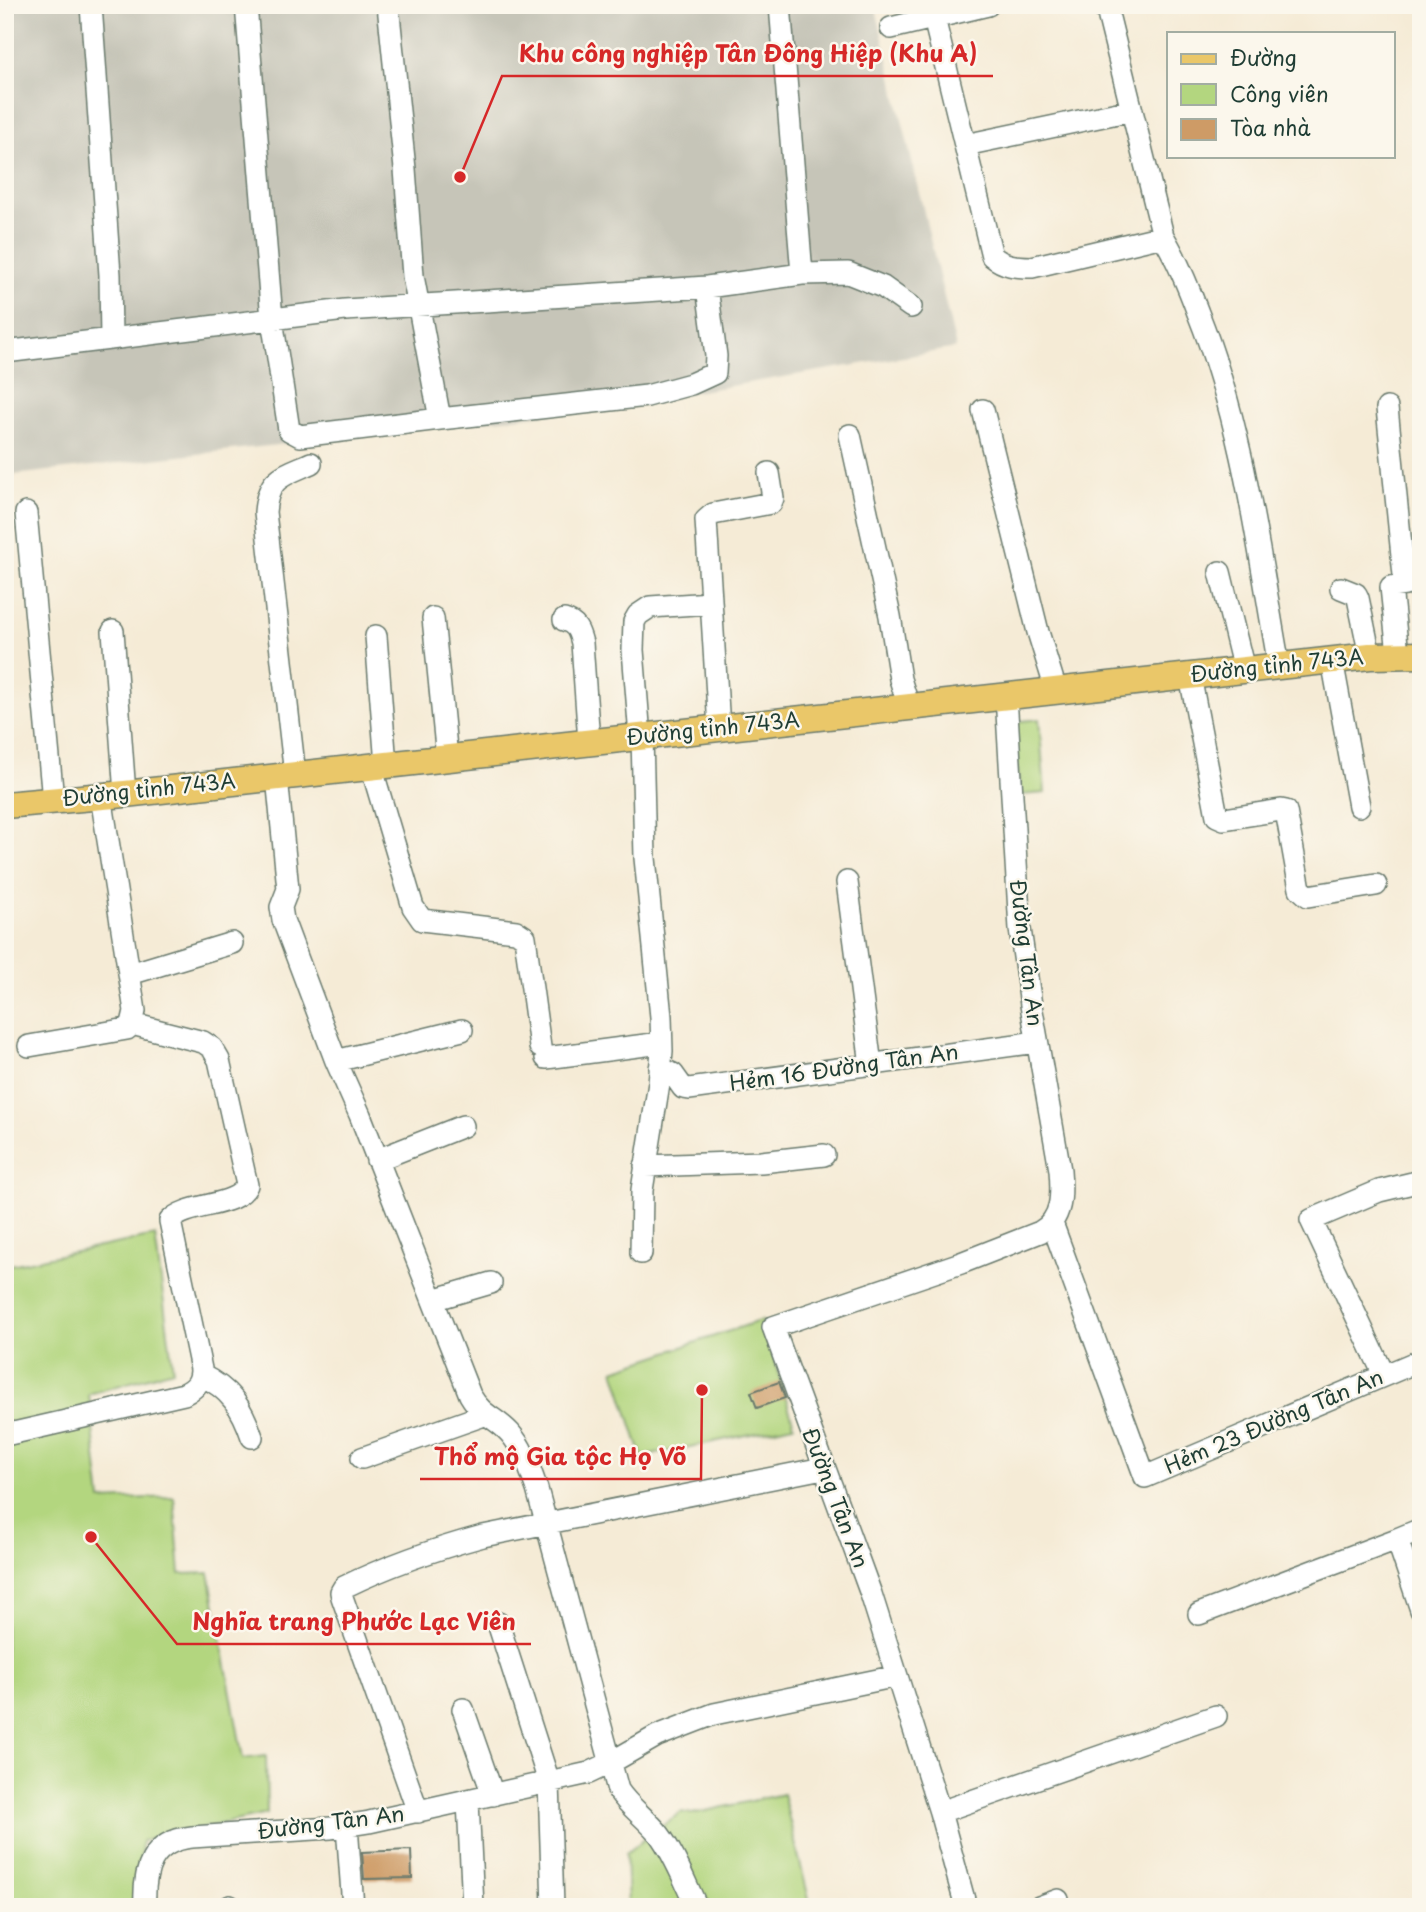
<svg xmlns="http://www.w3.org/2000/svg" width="1426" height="1912" font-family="'Playpen Sans',sans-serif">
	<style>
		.industrial { fill: #c6c5b8 }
		.green { fill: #b3d67f; stroke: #698a5a; stroke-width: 2 }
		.building { fill: #ce9b66 }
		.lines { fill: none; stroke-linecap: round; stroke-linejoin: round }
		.minor-casing { stroke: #6a7a6d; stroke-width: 24 }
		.major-casing { stroke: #6a7a6d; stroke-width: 29 }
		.minor { stroke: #fff; stroke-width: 21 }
		.major { stroke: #eac769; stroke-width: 26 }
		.labels { text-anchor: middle; stroke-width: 5; stroke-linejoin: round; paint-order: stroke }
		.street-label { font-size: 21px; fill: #1f3d34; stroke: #fbf7ec }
		.leader { fill: none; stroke: #d62828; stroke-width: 2.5 }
		.callout-dot { fill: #d62828; stroke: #fbf7ec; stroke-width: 2.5 }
		.callout-label { font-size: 23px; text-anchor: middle; font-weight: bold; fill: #d62828; stroke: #fbf7ec; stroke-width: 5; stroke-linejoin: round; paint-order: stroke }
	</style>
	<rect width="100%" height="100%" fill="#fbf7ec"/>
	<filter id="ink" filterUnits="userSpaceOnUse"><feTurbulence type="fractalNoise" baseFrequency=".0143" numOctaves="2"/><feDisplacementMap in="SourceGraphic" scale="14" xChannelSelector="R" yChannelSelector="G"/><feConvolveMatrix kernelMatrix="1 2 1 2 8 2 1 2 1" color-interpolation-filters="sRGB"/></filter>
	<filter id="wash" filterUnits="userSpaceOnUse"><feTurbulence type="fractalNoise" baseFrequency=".00686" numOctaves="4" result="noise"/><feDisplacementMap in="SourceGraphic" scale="28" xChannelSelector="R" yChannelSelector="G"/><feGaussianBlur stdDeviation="1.57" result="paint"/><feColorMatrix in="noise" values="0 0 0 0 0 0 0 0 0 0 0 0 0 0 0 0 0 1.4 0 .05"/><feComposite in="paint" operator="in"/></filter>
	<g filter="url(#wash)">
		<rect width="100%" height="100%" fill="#f5ebd6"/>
		<!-- industrial -->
		<path class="industrial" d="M 5,5 L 875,5 L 956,348 L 599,408 L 5,476 Z"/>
		<!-- green -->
		<path class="green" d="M 1039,719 L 1045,793 L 1020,795 L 1013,722 Z
			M 155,1236 L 173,1370 L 89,1394 L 101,1500 L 174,1497 L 180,1574 L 209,1573 L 243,1759 L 266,1756 L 267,1814 L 142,1841 L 138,1907 L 5,1907 L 5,1266 Z
			M 762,1320 L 794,1425 L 642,1457 L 614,1370 Z
			M 783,1794 L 811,1907 L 628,1907 L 626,1853 L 681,1812 L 692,1814 Z"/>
		<g id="blocks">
			<!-- building -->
			<path class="building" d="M 779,1382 L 785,1398 L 757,1408 L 751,1392 Z
				M 411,1850 L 412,1878 L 364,1879 L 362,1852 Z"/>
		</g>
	</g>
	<g filter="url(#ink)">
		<use href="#blocks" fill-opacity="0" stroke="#6a7a6d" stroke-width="2"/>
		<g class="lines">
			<defs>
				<path id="minor" d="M 91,5 L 110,275 L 111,339
					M 246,5 L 272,319 L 289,430 L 300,436 L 440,419
					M 388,5 L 405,169 L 413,276 L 440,419 L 647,396 L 691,384 L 715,373 L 716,356 L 707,287
					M 780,5 L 802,274
					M 1102,5 L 1108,14 L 1163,236 C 1178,261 1188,286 1198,313 C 1243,425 1258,548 1279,666
					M 934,18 L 992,256 C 1004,266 1016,267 1032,267 L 1163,236
					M 891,28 L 988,5
					M 965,145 L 1132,110
					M 5,352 L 345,310 L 707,287 L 802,274 L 848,273 L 883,287 L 911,307
					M 1387,408 L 1405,585 L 1391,587 L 1398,654
					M 983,410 L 1038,632 L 1056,690
					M 850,435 L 890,616 L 900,679 L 909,707
					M 26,513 L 53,800
					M 1220,572 L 1244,670
					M 1341,588 L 1356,594 L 1358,598 L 1370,656
					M 433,618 L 447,758
					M 564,620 C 576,623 579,631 582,643 L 589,742
					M 113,631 L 125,794
					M 376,636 L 386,765
					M 1332,660 L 1359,806
					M 1190,676 L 1217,816 L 1224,819 L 1281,810 L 1286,811 L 1300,889 L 1308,896 L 1376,885
					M 719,728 L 706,520 L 713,514 L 771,503 L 773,498 L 769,473
					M 640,737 L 633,650 L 634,622 L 638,615 L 650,607 L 711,603
					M 371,766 L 413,907 L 422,920 L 516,931 L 525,937 L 540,1047
					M 295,775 L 265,512 C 268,477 282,476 311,463
					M 277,777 L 288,889 L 281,907 L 283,920 L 336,1061 L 360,1115 L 470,1395 C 483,1417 495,1417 510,1433 C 524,1449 530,1470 537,1489 L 618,1790 C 629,1807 646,1818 659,1834 C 675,1855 685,1883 697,1907
					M 847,882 L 871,1065
					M 130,974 L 232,943
					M 29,1046 L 127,1029 L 132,1024 L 135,1011 L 101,796
					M 546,1058 L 661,1043
					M 336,1061 L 462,1030
					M 660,1068 L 673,1074 L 683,1088 L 689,1089 L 1037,1042
					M 377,1160 L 463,1126
					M 645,1166 L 761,1162 L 824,1155
					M 1052,1223 L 1145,1477 L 1421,1360
					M 641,1253 L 642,1190 L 659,1083 L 662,1051 L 661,1017 L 645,858 L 642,736
					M 433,1300 L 491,1283
					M 201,1375 C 230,1389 242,1407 252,1437
					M 1384,1375 L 1311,1220 L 1379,1191 L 1421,1181
					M 5,1435 L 184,1394 C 196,1388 201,1382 201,1369 L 170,1221 C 188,1202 237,1208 247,1185 L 219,1060 L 212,1048 L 203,1042 L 132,1024
					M 362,1458 L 484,1415
					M 1421,1529 L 1397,1539 L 1421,1610
					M 1199,1614 L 1397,1539
					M 498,1623 L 549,1782 L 553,1907
					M 463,1709 L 493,1795
					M 468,1801 L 473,1907
					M 418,1812 L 342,1597 L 341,1592 L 344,1587 C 389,1565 435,1549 483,1536 L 823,1468
					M 940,1812 L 1216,1716
					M 347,1826 L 353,1907
					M 145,1907 C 143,1870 151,1841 192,1837 L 331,1828 L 369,1822 L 589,1773 L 610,1763 L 657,1736 L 714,1714 L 897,1676
					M 230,1907 L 230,1906
					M 966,1907 L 940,1812 L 871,1594 L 773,1327 L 961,1263 L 1040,1232 C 1063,1219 1062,1194 1060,1170 L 1031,1005 L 1020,929 L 1006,696
					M 1039,1907 L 1058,1900"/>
				<path id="major" d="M 5,805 L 125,794 L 1370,656 L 1421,655"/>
			</defs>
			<!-- minor casing -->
			<use href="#minor" class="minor-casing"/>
			<!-- major casing -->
			<use href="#major" class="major-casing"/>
			<!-- minor -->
			<use href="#minor" class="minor"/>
			<!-- major -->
			<use href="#major" class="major"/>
		</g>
	</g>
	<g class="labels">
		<!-- street labels -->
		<g class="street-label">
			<text transform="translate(1277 666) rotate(-6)" y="7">Đường tỉnh 743A</text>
			<text transform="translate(713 729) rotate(-6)" y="7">Đường tỉnh 743A</text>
			<text transform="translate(149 790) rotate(-6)" y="7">Đường tỉnh 743A</text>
			<text transform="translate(1026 953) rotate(83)" y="7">Đường Tân An</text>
			<text transform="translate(844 1068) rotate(-8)" y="7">Hẻm 16 Đường Tân An</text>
			<text transform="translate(1274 1422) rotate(-23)" y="7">Hẻm 23 Đường Tân An</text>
			<text transform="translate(835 1498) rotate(69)" y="7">Đường Tân An</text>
			<text transform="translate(331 1823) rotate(-7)" y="7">Đường Tân An</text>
		</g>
	</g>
	<!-- callouts -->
	<path class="leader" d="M460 177L502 76H993M702 1390L701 1479H420M91 1537L177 1644H531"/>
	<g class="callout-dot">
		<circle cx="460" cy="177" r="7"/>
		<circle cx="702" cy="1390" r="7"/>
		<circle cx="91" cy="1537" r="7"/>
	</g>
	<g class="callout-label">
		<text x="748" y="62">Khu công nghiệp Tân Đông Hiệp (Khu A)</text>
		<text x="560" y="1465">Thổ mộ Gia tộc Họ Võ</text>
		<text x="354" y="1630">Nghĩa trang Phước Lạc Viên</text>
	</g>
	<!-- margin -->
	<rect width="1426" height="1912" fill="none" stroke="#fbf7ec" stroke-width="28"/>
	<!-- legend -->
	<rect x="1167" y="32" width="228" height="126" fill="#fbf7ec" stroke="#a3ada2" stroke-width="2"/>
	<rect x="1181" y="54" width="35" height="10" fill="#eac769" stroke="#a3ada2" stroke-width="2"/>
	<text x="1230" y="66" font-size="21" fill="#1f3d34">Đường</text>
	<rect x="1181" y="84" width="35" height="21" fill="#b3d67f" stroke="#a3ada2" stroke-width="2"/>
	<text x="1230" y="102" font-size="21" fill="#1f3d34">Công viên</text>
	<rect x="1181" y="119" width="35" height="21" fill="#ce9b66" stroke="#a3ada2" stroke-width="2"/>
	<text x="1230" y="136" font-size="21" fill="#1f3d34">Tòa nhà</text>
</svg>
